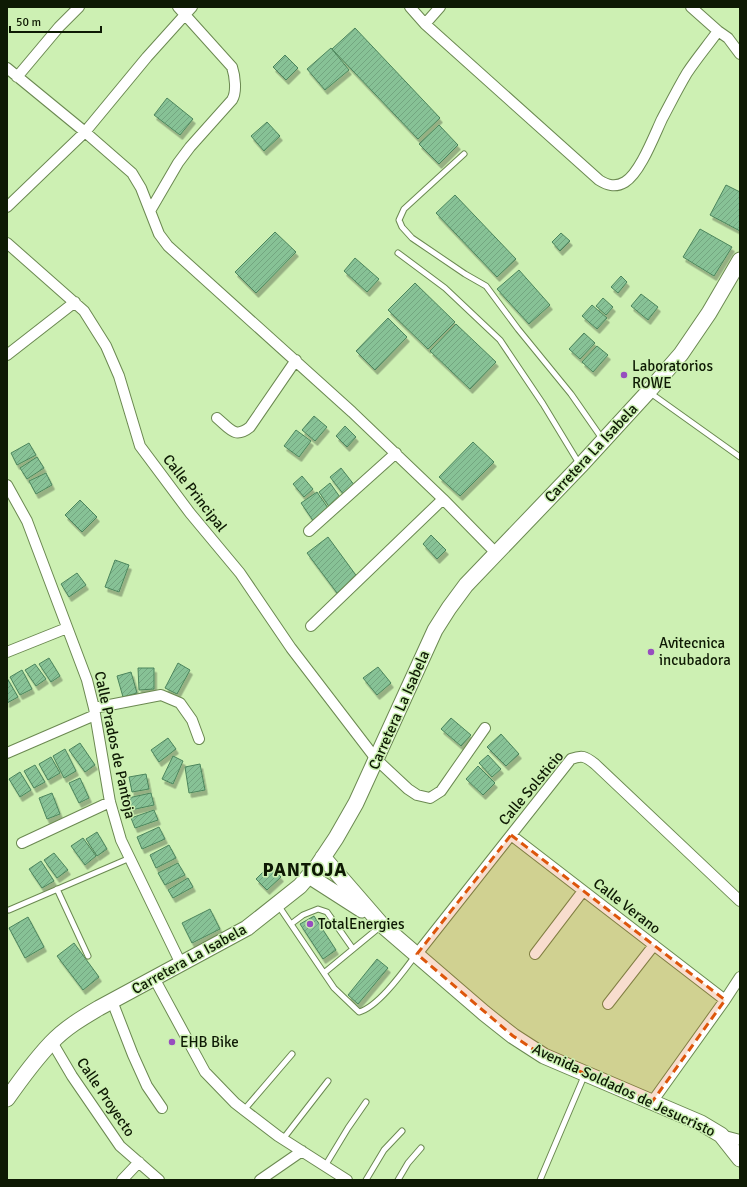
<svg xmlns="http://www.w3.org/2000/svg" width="747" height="1187" font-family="Signika,sans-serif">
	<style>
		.building { fill: url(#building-hatch); stroke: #4c855c; filter: url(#shadow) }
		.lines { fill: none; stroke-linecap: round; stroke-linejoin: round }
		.lane-casing { stroke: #6b8951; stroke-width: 7 }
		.street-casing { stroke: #6b8951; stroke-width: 12 }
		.secondary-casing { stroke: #6b8951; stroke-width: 17 }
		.lane { stroke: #fff; stroke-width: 5 }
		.street { stroke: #fff; stroke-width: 10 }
		.secondary { stroke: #fff; stroke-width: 15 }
		.marked { fill: #dd560c; fill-opacity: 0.2; stroke: #dd560c; stroke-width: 3; stroke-dasharray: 8 5; stroke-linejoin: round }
		.poi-dot { fill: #974dbf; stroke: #cdf0b3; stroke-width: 1.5 }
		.labels { text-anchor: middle; stroke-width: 3; stroke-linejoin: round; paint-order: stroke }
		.poi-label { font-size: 15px; fill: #0e1a04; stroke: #cdf0b3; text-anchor: start }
		.street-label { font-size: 15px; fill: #0e1a04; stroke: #cdf0b3 }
		.district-label { font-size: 19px; font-weight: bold; letter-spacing: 1px; fill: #0e1a04; stroke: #cdf0b3 }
	</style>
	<defs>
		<pattern id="building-hatch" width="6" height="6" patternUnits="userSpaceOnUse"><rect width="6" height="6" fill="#87c296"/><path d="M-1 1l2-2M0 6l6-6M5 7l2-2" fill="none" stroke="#73a680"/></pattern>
		<filter id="shadow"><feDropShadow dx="2.5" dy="4.5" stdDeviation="0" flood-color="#0004"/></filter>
	</defs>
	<rect width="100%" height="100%" fill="#cdf0b3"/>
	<!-- building -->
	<path class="building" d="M 355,28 L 440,118 L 418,139 L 332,49 Z
		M 331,48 L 349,70 L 325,90 L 307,69 Z
		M 285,55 L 298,68 L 286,80 L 273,67 Z
		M 167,98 L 193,119 L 180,135 L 154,115 Z
		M 267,122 L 280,136 L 264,151 L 251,136 Z
		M 439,125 L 458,145 L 439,164 L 419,144 Z
		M 726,185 L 740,192 L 740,231 L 710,215 Z
		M 455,195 L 516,259 L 497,277 L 436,213 Z
		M 700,229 L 732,247 L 714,276 L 683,257 Z
		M 275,232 L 296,252 L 256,293 L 235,272 Z
		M 561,233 L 570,241 L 560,251 L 552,242 Z
		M 355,258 L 379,279 L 367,292 L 344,271 Z
		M 519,270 L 550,305 L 529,324 L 497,289 Z
		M 621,276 L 627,282 L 618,293 L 611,287 Z
		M 415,283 L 455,322 L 428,349 L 388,310 Z
		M 641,294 L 658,307 L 648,320 L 631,306 Z
		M 603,298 L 613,307 L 606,315 L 596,306 Z
		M 592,305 L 607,318 L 597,329 L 582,316 Z
		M 388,318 L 407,337 L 375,370 L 356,351 Z
		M 456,324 L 496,362 L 470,389 L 430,351 Z
		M 584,333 L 595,343 L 580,359 L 569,349 Z
		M 597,346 L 608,355 L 593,372 L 582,362 Z
		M 314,416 L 327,427 L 315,441 L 302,430 Z
		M 345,426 L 356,437 L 347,447 L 336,436 Z
		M 296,430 L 311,441 L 299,457 L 284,446 Z
		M 473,442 L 494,462 L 460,496 L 439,477 Z
		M 29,443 L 36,455 L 17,465 L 11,453 Z
		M 37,457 L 44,468 L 27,479 L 20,468 Z
		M 341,468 L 355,486 L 344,495 L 330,477 Z
		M 46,473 L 52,485 L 36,494 L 29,481 Z
		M 302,476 L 313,489 L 304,497 L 293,484 Z
		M 330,483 L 342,500 L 330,508 L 319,492 Z
		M 317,492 L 330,511 L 314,522 L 301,503 Z
		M 80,500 L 97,517 L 82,532 L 65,515 Z
		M 431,535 L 446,550 L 437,559 L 423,544 Z
		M 328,537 L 358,578 L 337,593 L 307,553 Z
		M 115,560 L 129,565 L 119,592 L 105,587 Z
		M 77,573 L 86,585 L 69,597 L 61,584 Z
		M 49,658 L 60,676 L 51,682 L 39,664 Z
		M 178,663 L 190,670 L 177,694 L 165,688 Z
		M 35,664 L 46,679 L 36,686 L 25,670 Z
		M 378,667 L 391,683 L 377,695 L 363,678 Z
		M 138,668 L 154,668 L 154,689 L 139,690 Z
		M 22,670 L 32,689 L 20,695 L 10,677 Z
		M 131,672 L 137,693 L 123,697 L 117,676 Z
		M 7,678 L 18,697 L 7,703 Z
		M 451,718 L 471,735 L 461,746 L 441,729 Z
		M 501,734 L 519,754 L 506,766 L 487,747 Z
		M 168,738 L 176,749 L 159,762 L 151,750 Z
		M 80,743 L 95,765 L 85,772 L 69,750 Z
		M 65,749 L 76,771 L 64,778 L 53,756 Z
		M 488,755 L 501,769 L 492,777 L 479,763 Z
		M 173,756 L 183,761 L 173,784 L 162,779 Z
		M 51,757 L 60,773 L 48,780 L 39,764 Z
		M 200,764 L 205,790 L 189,793 L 185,767 Z
		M 35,765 L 45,782 L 34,788 L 24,771 Z
		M 478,766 L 495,783 L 483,795 L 466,779 Z
		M 20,772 L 31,790 L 20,797 L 9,779 Z
		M 146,774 L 149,789 L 132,792 L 129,777 Z
		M 80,778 L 89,798 L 79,803 L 69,783 Z
		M 52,793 L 60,814 L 47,819 L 39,798 Z
		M 151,793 L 154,805 L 131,810 L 128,798 Z
		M 154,810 L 158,820 L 135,828 L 131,818 Z
		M 159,827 L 165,839 L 142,849 L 137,837 Z
		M 97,832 L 107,849 L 97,856 L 86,839 Z
		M 83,838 L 96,856 L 85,865 L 71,846 Z
		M 169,845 L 176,858 L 156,868 L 150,855 Z
		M 54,853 L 68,870 L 57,878 L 44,860 Z
		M 41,861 L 54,881 L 42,888 L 29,869 Z
		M 178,863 L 185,875 L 165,885 L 158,873 Z
		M 270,865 L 281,877 L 267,890 L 256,879 Z
		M 188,878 L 193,887 L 173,898 L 168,890 Z
		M 210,909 L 220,929 L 192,943 L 182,923 Z
		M 314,916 L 336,950 L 323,959 L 300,924 Z
		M 28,917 L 44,947 L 25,958 L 9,928 Z
		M 74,943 L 99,977 L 83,990 L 57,956 Z
		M 377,959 L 388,968 L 358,1004 L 348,995 Z"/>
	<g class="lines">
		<defs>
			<path id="lane" d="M 464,154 L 404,209 L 399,220 L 402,227 L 412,238 L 465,274 L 486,286 L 518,329 L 571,394 L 603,440
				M 398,253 L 445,288 L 500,340 L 543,404 L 580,465
				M 649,392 L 740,457
				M 57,889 L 88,956
				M 278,905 L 334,988 L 359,1012 C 378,1007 403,972 415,956
				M 9,910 L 130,858
				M 291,924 L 303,915 L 318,909 L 327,912 L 353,949
				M 324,973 L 381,926
				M 244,1110 L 292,1054
				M 283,1139 L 328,1081
				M 325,1166 L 348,1128 L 366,1102
				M 366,1180 L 384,1150 L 402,1131
				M 398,1180 L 408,1163 L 421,1148
				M 540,1180 L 585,1074"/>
			<path id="street" d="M 410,7 L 425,24 L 599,180 C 607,185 615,188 625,182 C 640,173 654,136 662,119 C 670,104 678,88 687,73 C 697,58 708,45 718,31
				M 691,7 L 718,31 L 728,38 L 740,54
				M 425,24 L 440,7
				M 7,68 L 85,132 L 132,173 L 141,188 L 159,234 L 168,246 L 352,412 L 443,499 L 496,553
				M 17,77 L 59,27 L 79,7
				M 7,207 L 85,132 L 147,57 L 192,7
				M 150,211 L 178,163 L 190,147 L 232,100 C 237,92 235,76 232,67 L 178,7
				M 7,243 L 84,311 L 106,346 L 119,376 L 140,446 L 190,513 L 240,573 L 291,648 L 376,759 L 408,789 L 417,795 L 430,798 L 441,791 L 485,728
				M 7,355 L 75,302
				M 217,418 C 230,429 235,439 250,427 L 296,360
				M 7,485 L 27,521 L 87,680 L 94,708 L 110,802 L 121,840 L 181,964
				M 309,531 L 396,453
				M 311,626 L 443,499
				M 7,652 L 67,628
				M 94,708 L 161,695 L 180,703 L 192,720 L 199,739
				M 7,753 L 95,715
				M 511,835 L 725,1000
				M 22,843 L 110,802
				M 417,954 L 571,759 C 582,755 585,756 595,764 L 740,901
				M 535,954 L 583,891
				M 154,978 L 205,1072 L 235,1103 L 244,1110 L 278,1136 L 347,1180
				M 112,1001 L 133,1055 L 147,1086 L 162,1108
				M 608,1004 L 654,945
				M 52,1042 L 72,1076 L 120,1146 L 159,1180
				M 652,1102 L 725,1000 L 740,977
				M 721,1135 L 740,1140
				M 122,1180 L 139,1162
				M 260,1180 L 302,1151"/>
			<path id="secondary" d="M 323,857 L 382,925 L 484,1013 L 513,1036 L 544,1056 L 701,1123 L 721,1135 L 740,1159
				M 309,876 L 362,910
				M 7,1099 C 21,1079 35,1060 51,1043 C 65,1028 82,1018 99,1008 L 247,928 L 300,886 L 318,865 L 336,838 L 356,803 L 435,630 L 449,608 L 466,585 L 581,465 L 648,392 L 681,354 L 709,313 L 740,260"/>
		</defs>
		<!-- lane casing -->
		<use href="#lane" class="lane-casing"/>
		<!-- street casing -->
		<use href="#street" class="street-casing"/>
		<!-- secondary casing -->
		<use href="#secondary" class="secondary-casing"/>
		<!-- lane -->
		<use href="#lane" class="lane"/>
		<!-- street -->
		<use href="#street" class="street"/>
		<!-- secondary -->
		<use href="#secondary" class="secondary"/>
	</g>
	<!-- marked area -->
	<path class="marked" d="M 511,835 L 725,1000 L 652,1102 L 544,1056 L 513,1036 L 417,954 Z"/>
	<!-- markers -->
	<g class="poi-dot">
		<circle cx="624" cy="375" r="4"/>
		<circle cx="651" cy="652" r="4"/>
		<circle cx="310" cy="924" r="4"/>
		<circle cx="172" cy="1042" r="4"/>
	</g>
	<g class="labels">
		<!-- poi labels -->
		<g class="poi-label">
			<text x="632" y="371">Laboratorios<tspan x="632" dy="17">ROWE</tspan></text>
			<text x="659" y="648">Avitecnica<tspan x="659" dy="17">incubadora</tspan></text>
			<text x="318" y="929">TotalEnergies</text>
			<text x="180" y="1047">EHB Bike</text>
		</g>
		<!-- street labels -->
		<g class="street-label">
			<text transform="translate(591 453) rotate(-47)" y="5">Carretera La Isabela</text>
			<text transform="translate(195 493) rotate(52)" y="5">Calle Principal</text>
			<text transform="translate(399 710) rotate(-66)" y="5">Carretera La Isabela</text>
			<text transform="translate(115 745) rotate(78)" y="5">Calle Prados de Pantoja</text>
			<text transform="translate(531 788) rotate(-50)" y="5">Calle Solsticio</text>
			<text transform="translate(627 906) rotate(38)" y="5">Calle Verano</text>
			<text transform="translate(189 959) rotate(-29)" y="5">Carretera La Isabela</text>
			<text transform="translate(624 1090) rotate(25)" y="5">Avenida Soldados de Jesucristo</text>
			<text transform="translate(106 1097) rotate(56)" y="5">Calle Proyecto</text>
		</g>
		<!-- district labels -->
		<g class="district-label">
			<text x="305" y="876">PANTOJA</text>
		</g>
	</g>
	<!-- border -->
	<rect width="747" height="1187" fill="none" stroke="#0e1a04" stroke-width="16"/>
	<!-- scale -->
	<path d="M10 26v6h91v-6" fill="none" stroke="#0e1a04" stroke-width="2"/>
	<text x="16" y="26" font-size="12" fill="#0e1a04" stroke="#cdf0b3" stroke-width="3" paint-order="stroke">50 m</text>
</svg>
